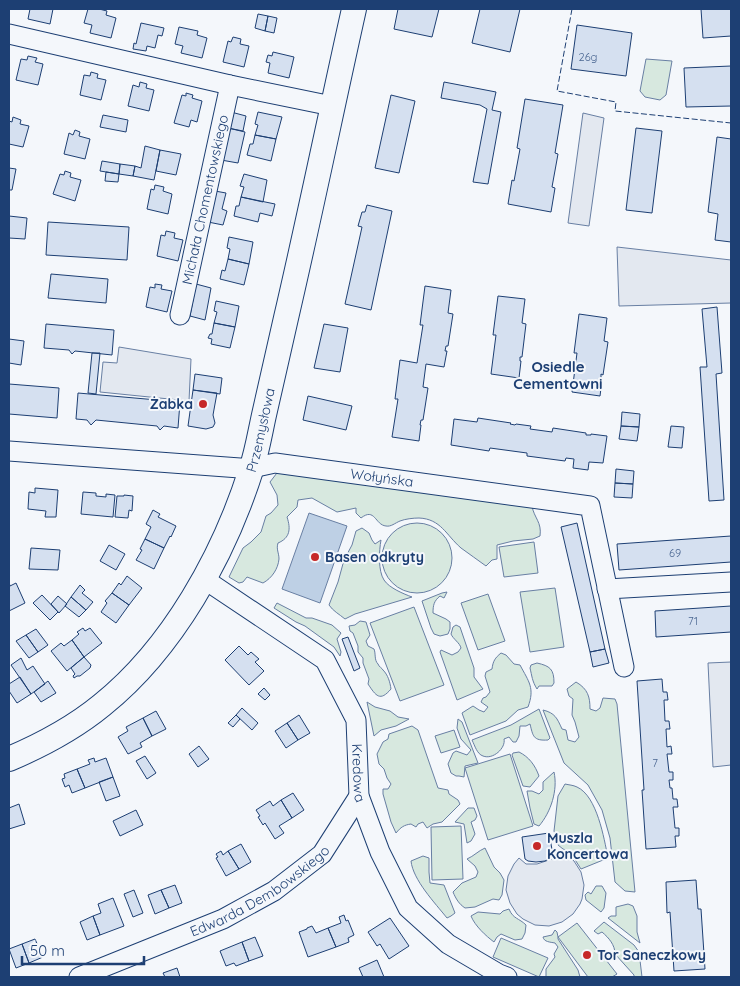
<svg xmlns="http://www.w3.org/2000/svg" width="740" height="986" font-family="Quicksand,sans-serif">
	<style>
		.green { fill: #d7e8df; stroke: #687fa3 }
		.parking { fill: #e3e8f0; stroke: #687fa3 }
		.water { fill: #bed0e5; stroke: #687fa3 }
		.building { fill: #d5e0f0; stroke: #1d3f73 }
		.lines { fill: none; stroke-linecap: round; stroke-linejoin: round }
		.minor-casing { stroke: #1d3f73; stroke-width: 21 }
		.major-casing { stroke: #1d3f73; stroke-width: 26 }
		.minor { stroke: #f4f7fb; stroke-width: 19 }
		.major { stroke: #f4f7fb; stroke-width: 24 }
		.fence { stroke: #1d3f73; stroke-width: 1; stroke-dasharray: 6 2.5; stroke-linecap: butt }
		.poi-dot { fill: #c62828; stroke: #f4f7fb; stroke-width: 2 }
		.labels { text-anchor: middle; stroke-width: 4; stroke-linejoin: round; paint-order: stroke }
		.number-label { font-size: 11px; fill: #4b6792 }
		.street-label { font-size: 14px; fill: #1d3f73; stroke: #f4f7fb }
		.poi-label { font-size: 14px; font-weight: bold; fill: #1d3f73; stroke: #f4f7fb; text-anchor: start }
		.neighbourhood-label { font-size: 15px; font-weight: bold; fill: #1d3f73; stroke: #f4f7fb }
	</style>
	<rect width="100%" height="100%" fill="#f4f7fb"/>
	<!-- green -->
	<path class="green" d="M 646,59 L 672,61 L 666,95 L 660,100 L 645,97 L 640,91 Z
		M 280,469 L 532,506 C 534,518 542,522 540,536 L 533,539 L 513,541 L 497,545 L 497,559 L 492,560 L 486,566 C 478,560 469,554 461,548 C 446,535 441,519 419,518 C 413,518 405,519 400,521 C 395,523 391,527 386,526 C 375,525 375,507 361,518 L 356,513 L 356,508 L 337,512 L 312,498 L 298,500 L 297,507 L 287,517 C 291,529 290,538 278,543 C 276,549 279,553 279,559 C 278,569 272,578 263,583 L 247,577 L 243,582 L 239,583 L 229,577 L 243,548 L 251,542 L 261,532 L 266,516 L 271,513 L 278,505 L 277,495 L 270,482 Z
		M382 558a35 35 0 1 1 70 0a35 35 0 1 1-70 0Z
		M 362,528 L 369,533 L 372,540 L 375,544 L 381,540 C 379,551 378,571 384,580 C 389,588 404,594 412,597 L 355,614 L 345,619 C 339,614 333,611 329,605 L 338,582 L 344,560 L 352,545 L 356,531 Z
		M 534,542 L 538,573 L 504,577 L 499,547 Z
		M 555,588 L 564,647 L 530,652 L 520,592 Z
		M 447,592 L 444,598 L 440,596 C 434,601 433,605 433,613 L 446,619 L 450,622 L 450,629 L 448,634 L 440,636 L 434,634 L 431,628 L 422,601 L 442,593 Z
		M 488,594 L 505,641 L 478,650 L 461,603 Z
		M 277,603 L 306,618 L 312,618 L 332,625 L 341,633 L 337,639 L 341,652 L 340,656 L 334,647 L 305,626 L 296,622 L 274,608 Z
		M 414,607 L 444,685 L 400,701 L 370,623 Z
		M 360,621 L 366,622 L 370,635 L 366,641 L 368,646 L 374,649 C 376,654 374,660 378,664 C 379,667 382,668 383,670 C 388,675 390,682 391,689 C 380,702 376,696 368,684 L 369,679 L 363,663 L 363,658 L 358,652 L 358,646 L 353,633 L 350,631 L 349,626 L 355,625 Z
		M 456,625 L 460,627 L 474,668 L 474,677 L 483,689 L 457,700 L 440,652 L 441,650 L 452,655 L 458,652 L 461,648 C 460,643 453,639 451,634 L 453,627 Z
		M 501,653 L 506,655 L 514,664 L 520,665 C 529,682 535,688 528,707 L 518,710 L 506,721 L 470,735 L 462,713 L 473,706 L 479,710 L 484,712 L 488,707 L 481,702 L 483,698 L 486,697 L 490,692 L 485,676 L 486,672 L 492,669 C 493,661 495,658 501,653 Z
		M 537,663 C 550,666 554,669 554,683 L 552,686 L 539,686 L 537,689 C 532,681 532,676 530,668 L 531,665 Z
		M 576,682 C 588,689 590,697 590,709 L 596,711 L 600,708 L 603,698 L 615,699 L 617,704 L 635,892 L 625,891 L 615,882 L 610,838 L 602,810 L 588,785 L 564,763 L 543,710 C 555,713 557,718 562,729 L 566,730 L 568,740 L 575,742 L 579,737 L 575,722 L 572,715 L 573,699 L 569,696 L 567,689 Z
		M 367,702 L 375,707 L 390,711 L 398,717 L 409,719 L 396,726 L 381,730 L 374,736 Z
		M 539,709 L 550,738 L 548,740 C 533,741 533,736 530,724 L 526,726 L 520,726 L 519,736 L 516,742 L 513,742 L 509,737 L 504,739 C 506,748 493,760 483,756 C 477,754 475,746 472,740 L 511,725 Z
		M 458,719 L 462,722 L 478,763 L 465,766 L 464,777 L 459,776 L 456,776 L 451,773 L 448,764 L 453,753 L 456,751 L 467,755 L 471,750 L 461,739 L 457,728 Z
		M 412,726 L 418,730 L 438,788 L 448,790 L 449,794 L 458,800 L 460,804 L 442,822 L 433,824 L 427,828 L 423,822 L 418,824 L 416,827 L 411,824 C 404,825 401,827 396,833 L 391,822 L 383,794 L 383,789 L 388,789 L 391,784 L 387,778 L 384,769 L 379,764 L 377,754 L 383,742 L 388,739 L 389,734 Z
		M 454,730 L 460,747 L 441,753 L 435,736 Z
		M 519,752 C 529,757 535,765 539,776 L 530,787 L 523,786 L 512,755 L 513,753 Z
		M 510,754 L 533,826 L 488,840 L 465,768 Z
		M 554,772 C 558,790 551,812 539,826 L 534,824 L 530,808 L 527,791 L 532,791 L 539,794 L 543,790 L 543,782 Z
		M 565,784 C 569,785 573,785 577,787 C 597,796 604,838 608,858 L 581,869 L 570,852 L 563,849 L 558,845 L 554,831 L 558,796 Z
		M 468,808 L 474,808 L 477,816 L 475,820 L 471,822 L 475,834 L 471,841 L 467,843 L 464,824 L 455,822 Z
		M 461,826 L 463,879 L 432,880 L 431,827 Z
		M 485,848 L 494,867 L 500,873 L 504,880 L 502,895 L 499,900 L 493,899 L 475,907 L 465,908 C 459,904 456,899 453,892 L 462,883 L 476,877 L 478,872 L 475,866 L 467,859 C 474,856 478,851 485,848 Z
		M 423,856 L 429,858 L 429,872 L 430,883 L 444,885 L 455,913 L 451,916 L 447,918 C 435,903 413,880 411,861 Z
		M 596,886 L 602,886 L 606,893 L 604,908 L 601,912 L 586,900 L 585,895 L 588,892 L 591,894 Z
		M 628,904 L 633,906 L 637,916 L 637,932 L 640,943 L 608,918 L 611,916 L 616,916 L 616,907 Z
		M 509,909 C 513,919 519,918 526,925 L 525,933 L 522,939 L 515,940 L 501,934 L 497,937 L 494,942 C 486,936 475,926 471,916 L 478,912 L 500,914 L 503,911 Z
		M 604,922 L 634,945 L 639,952 L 642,977 L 634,977 L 634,975 L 615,954 C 615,945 609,938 602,932 L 598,934 L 594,931 Z
		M 577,923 L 617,974 L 612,977 L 588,977 L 558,937 L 558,939 L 578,970 L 580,977 L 546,977 L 546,969 L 555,957 L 554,954 L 558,947 L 555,943 C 550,942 544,942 543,937 L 552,935 L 555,930 L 557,932 L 558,937 Z
		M 501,938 L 548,958 L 539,977 L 493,957 Z"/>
	<!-- parking -->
	<path class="parking" d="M 583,113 L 604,118 L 589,226 L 568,223 Z
		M 617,247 L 731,260 L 731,303 L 619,306 Z
		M 119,347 L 191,359 L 189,401 L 100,392 L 103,362 L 117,363 Z
		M 731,662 L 731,765 L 713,767 L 708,663 Z
		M 556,850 L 568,856 L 574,861 L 581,872 L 584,885 L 582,899 L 580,904 L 573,914 L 562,922 L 549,926 L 535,925 L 523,919 L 517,914 L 510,903 L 506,890 L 508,876 L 514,864 L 519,858 L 526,864 L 537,864 L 552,859 L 555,855 Z"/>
	<!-- water -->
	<path class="water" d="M 309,513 L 347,526 L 320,603 L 282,589 Z"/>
	<!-- building -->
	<path class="building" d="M 30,9 L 53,9 L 50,24 L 28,19 Z
		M 88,9 L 99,9 L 107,11 L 106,15 L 116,18 L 111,38 L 90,33 L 92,25 L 84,23 Z
		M 398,9 L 439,9 L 432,37 L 394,29 Z
		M 480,9 L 520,9 L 510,52 L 472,43 Z
		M 701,9 L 731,9 L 731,36 L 703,38 Z
		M 258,14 L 268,16 L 265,31 L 255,28 Z
		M 268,16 L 277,18 L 274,33 L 265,31 Z
		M 141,23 L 164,28 L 162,36 L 158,35 L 155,48 L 147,46 L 146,51 L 133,49 L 134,43 L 136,44 Z
		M 577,25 L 632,33 L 626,76 L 571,69 Z
		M 179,27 L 198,31 L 197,35 L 207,38 L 202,58 L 181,53 L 183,46 L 175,44 Z
		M 233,37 L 241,39 L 240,44 L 249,46 L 244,67 L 223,62 L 228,41 L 231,42 Z
		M 273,52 L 294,57 L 289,78 L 268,73 L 270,63 L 266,62 L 268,55 L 272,56 Z
		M 28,56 L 37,58 L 35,62 L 43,64 L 38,85 L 16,80 L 21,59 L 27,60 Z
		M 731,66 L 731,106 L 686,107 L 684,68 Z
		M 91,72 L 98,74 L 97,78 L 106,80 L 101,100 L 80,95 L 84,75 L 90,76 Z
		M 140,82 L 147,84 L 146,88 L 154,90 L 149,111 L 128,106 L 133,85 L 139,87 Z
		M 444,82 L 496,92 L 492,110 L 501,112 L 488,184 L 473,182 L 487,109 L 480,105 L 441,98 Z
		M 186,93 L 193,95 L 192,98 L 202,101 L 197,122 L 191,120 L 189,127 L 174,123 L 182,95 L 186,96 Z
		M 391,95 L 415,101 L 399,173 L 375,168 Z
		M 525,99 L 563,105 L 555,153 L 558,154 L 552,187 L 555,188 L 551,212 L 508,204 L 512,180 L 514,181 L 520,149 L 517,148 Z
		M 231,112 L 246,116 L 243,131 L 228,128 Z
		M 258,112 L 282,117 L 276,139 L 255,135 L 258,125 L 255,124 Z
		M 103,115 L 128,120 L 126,132 L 100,127 Z
		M 13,117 L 21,120 L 20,124 L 29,126 L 23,147 L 9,144 L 9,121 L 12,122 Z
		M 228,128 L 245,132 L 238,163 L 221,160 Z
		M 636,128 L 662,131 L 652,213 L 626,210 Z
		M 75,130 L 80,132 L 79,136 L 90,139 L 85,159 L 64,154 L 69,133 L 73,135 Z
		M 255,135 L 276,139 L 271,161 L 247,155 L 250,144 L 253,144 Z
		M 717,137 L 731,139 L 731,242 L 715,240 L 718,214 L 708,212 Z
		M 145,146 L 160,150 L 154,180 L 133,176 L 135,166 L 141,168 Z
		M 160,150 L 181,154 L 176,175 L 156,171 Z
		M 102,161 L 120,164 L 119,174 L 100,171 Z
		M 120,164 L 135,166 L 133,176 L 119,174 Z
		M 9,168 L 16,169 L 12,190 L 9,190 Z
		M 65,171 L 71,173 L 70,177 L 81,180 L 75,201 L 53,194 L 60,174 L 64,175 Z
		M 106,172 L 119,174 L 118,182 L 105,181 Z
		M 244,174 L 267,180 L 263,202 L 241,197 L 244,187 L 240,186 Z
		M 155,185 L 164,187 L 163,191 L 172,194 L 168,214 L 147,209 L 151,189 L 154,190 Z
		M 215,191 L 226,193 L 222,209 L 227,211 L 223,225 L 208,222 Z
		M 241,197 L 275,204 L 272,216 L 260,213 L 258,222 L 234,216 L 236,206 L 239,206 Z
		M 367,205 L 392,211 L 371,310 L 345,304 L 362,227 L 358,226 L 362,212 L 365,212 Z
		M 9,216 L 27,218 L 25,239 L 9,238 Z
		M 48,222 L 129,227 L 127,260 L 46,255 Z
		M 166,231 L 175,233 L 174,238 L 183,240 L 178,261 L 157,256 L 161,235 L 165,236 Z
		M 229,237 L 253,242 L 249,264 L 228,259 L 230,249 L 227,248 Z
		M 228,259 L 249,264 L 244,285 L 220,279 L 222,270 L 225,271 Z
		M 51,274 L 108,279 L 106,303 L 48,298 Z
		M 155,284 L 162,285 L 161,289 L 172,291 L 167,312 L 146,307 L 150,287 L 155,288 Z
		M 196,284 L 211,288 L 205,320 L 190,316 Z
		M 425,286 L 451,290 L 448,313 L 453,314 L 448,346 L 446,346 L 445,351 L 447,351 L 444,367 L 426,364 L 423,387 L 428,388 L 423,420 L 421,420 L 420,425 L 421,425 L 419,441 L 392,437 L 398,399 L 395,399 L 400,360 L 417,363 L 423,325 L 420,325 Z
		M 498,296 L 525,299 L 522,323 L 526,324 L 522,357 L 520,357 L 520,361 L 521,361 L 519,378 L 491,374 L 496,335 L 493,335 Z
		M 216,301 L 239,306 L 235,327 L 214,323 L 217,312 L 214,311 Z
		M 717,307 L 722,373 L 716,374 L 724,500 L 709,501 L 700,367 L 707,367 L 702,309 Z
		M 579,314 L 607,318 L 604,341 L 608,342 L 603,375 L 601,374 L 601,380 L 602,380 L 600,396 L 572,392 L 577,353 L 574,353 Z
		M 214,323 L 235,327 L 230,348 L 211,344 L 212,339 L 208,338 L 210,334 L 212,334 Z
		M 46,324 L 114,330 L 112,355 L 75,351 L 72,354 L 69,350 L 44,348 Z
		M 324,324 L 348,328 L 340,372 L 314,368 Z
		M 9,339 L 24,341 L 21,365 L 9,363 Z
		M 92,353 L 100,353 L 96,394 L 88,393 Z
		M 195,374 L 222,378 L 220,394 L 193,390 Z
		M 9,384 L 59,388 L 57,418 L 9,414 Z
		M 193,390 L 217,393 L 213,415 L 215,423 L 213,427 L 206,429 L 188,426 Z
		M 78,393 L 180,402 L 178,428 L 164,426 L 160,430 L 157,426 L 96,420 L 91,425 L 87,420 L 76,419 Z
		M 308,396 L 352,406 L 346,430 L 303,420 Z
		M 622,412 L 640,414 L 639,427 L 621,426 Z
		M 478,418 L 511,423 L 510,424 L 515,425 L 516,424 L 531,426 L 530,429 L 552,432 L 553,428 L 586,433 L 586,435 L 591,435 L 591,434 L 607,436 L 603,463 L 589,462 L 588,470 L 573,468 L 574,459 L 566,458 L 565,461 L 527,456 L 527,453 L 490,448 L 489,451 L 451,445 L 454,419 L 477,422 Z
		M 621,426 L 639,427 L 637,441 L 619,439 Z
		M 671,426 L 684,427 L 682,448 L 668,447 Z
		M 616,469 L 634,471 L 633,484 L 615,483 Z
		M 615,483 L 633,484 L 632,498 L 614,497 Z
		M 35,488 L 58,490 L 56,517 L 45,517 L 46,511 L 28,509 L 29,492 L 35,493 Z
		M 83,492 L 96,493 L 96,496 L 106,497 L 106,494 L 115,495 L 113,517 L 81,514 Z
		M 124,495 L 133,496 L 132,511 L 129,510 L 128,518 L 115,517 L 117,496 L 124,496 Z
		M 153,510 L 160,514 L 158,517 L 176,526 L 171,537 L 170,536 L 164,548 L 145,539 L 151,527 L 146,524 Z
		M 577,523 L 605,649 L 590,652 L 561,527 Z
		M 731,536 L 731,562 L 619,570 L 617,544 Z
		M 145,539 L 164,548 L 154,569 L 136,560 L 142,550 L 140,549 Z
		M 109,545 L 125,554 L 116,570 L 100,561 Z
		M 31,548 L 60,550 L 58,570 L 29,569 Z
		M 127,576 L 142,588 L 129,605 L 112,593 L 119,583 L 121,585 Z
		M 9,582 L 10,586 L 16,583 L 25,603 L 9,611 Z
		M 80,585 L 85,590 L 82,593 L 93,602 L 86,610 L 71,597 Z
		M 112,593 L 129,605 L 116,623 L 101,612 L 107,603 L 105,601 Z
		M 42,595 L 58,612 L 50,620 L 33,603 Z
		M 58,596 L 67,604 L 59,613 L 51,604 Z
		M 71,597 L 86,610 L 79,617 L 65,606 Z
		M 731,606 L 731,632 L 656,637 L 655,611 Z
		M 83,628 L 85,631 L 90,628 L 102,643 L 84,657 L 72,640 L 79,634 L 77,632 Z
		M 36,629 L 48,645 L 38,652 L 26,635 Z
		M 26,635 L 38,652 L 29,658 L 16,641 Z
		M 348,637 L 360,668 L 354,671 L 342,639 Z
		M 72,640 L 84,657 L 67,671 L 51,651 L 61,643 L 64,646 Z
		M 239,646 L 248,655 L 251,652 L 259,659 L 255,662 L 264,671 L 249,685 L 225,660 Z
		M 605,649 L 609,663 L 593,667 L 590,652 Z
		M 84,657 L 91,665 L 90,668 L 80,676 L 77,676 L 74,678 L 73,676 L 75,674 L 71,668 Z
		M 21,658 L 27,670 L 33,666 L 45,684 L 31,694 L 11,665 Z
		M 20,677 L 31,694 L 17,703 L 9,691 L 9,684 Z
		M 662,679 L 663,692 L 667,692 L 668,700 L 664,700 L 665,721 L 669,721 L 670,729 L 666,729 L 667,747 L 671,746 L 672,754 L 667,754 L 669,772 L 673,772 L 673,780 L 669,780 L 670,788 L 672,788 L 673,799 L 677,799 L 678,807 L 673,807 L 675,828 L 679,828 L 679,836 L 675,836 L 676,847 L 646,849 L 642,790 L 644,790 L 637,681 Z
		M 48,681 L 56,693 L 41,702 L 34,692 Z
		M 264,688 L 270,695 L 265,700 L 258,694 Z
		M 242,708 L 258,723 L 252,730 L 236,715 Z
		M 156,711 L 166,729 L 152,736 L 143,718 Z
		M 236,715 L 240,719 L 233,727 L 228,723 Z
		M 299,715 L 310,733 L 298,740 L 287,723 Z
		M 143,718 L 152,736 L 140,743 L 142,747 L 128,754 L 118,737 L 128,731 L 126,727 Z
		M 287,723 L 298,740 L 286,748 L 275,731 Z
		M 199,746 L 209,759 L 198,767 L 189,754 Z
		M 145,756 L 156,773 L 147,779 L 136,761 Z
		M 94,758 L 95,762 L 106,758 L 113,777 L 85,788 L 77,769 L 90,764 L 88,760 Z
		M 77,769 L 85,788 L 72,793 L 69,785 L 65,787 L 62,779 L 65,778 L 64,774 Z
		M 113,777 L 120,796 L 106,801 L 99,782 Z
		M 293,793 L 304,810 L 292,818 L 281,800 Z
		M 281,800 L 292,818 L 279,826 L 284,833 L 275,839 L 265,823 L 263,825 L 258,817 L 260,816 L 256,810 L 270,801 L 273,806 Z
		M 19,804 L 25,824 L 9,829 L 9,808 Z
		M 136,810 L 143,825 L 120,836 L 113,821 Z
		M 549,833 L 553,855 L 550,858 L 545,861 L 536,862 L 528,861 L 525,859 L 522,837 Z
		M 241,844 L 251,862 L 239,869 L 228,851 Z
		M 221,851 L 223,855 L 228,851 L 239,869 L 226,876 L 216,858 L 218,857 L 216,854 Z
		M 696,880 L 698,909 L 701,909 L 705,969 L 674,971 L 670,912 L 667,913 L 666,882 Z
		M 175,885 L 182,903 L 169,908 L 161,890 Z
		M 134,890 L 143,913 L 133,917 L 124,894 Z
		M 161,890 L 169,908 L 155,914 L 148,895 Z
		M 113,898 L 124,926 L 100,935 L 93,916 L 101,913 L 98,904 Z
		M 344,915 L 346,921 L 348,920 L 354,935 L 348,938 L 349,942 L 336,947 L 328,928 L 341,923 L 339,917 Z
		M 93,916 L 100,935 L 87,940 L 80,922 Z
		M 390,918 L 409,946 L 389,959 L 380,944 L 377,946 L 368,932 Z
		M 312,926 L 316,933 L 328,928 L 336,947 L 308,957 L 299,932 L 307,929 L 307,928 Z
		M 255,937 L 263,956 L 249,961 L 242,942 Z
		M 35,939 L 43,957 L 29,963 L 22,944 Z
		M 242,942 L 249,961 L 236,966 L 234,963 L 226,966 L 220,951 Z
		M 22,944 L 29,963 L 16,968 L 9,949 Z
		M 377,960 L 384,977 L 363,977 L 359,968 Z
		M 177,968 L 180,977 L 165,977 L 163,973 Z"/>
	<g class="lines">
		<defs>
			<g id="minor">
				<path d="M 9,34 L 230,85 L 332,106"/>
				<path id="s1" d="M 180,315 L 230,85"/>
				<path id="s2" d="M 9,451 L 240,468 L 252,468 L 275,463 L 590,506 L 624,667"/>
				<path id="s3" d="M 204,579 L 325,660 L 356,720 L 359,796 L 380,852 L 408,908 L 448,944 L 499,974 L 507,977"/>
				<path d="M 607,589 L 731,582"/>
				<path id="s4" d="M 79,977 L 223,919 L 274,891 L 322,854 L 359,796"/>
			</g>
			<g id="major">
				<path id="s5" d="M 9,759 C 42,745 74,728 102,705 C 173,648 224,555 251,470 C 257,452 260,433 264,415 C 271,383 279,350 286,318 C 310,215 331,112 354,9"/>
			</g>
		</defs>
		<!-- minor casing -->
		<use href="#minor" class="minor-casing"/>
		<!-- major casing -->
		<use href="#major" class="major-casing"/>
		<!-- minor -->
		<use href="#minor" class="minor"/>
		<!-- major -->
		<use href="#major" class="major"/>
		<!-- fence -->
		<path class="fence" d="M 572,9 L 557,91 L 616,102 L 615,111 L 731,123"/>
	</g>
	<!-- markers -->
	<g class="poi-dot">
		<circle cx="203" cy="404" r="5"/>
		<circle cx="315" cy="557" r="5"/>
		<circle cx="537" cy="846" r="5"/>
		<circle cx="587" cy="955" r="5"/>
	</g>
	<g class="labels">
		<!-- number labels -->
		<g class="number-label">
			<text x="588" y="61">26g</text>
			<text x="675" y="557">69</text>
			<text x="693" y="625">71</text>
			<text x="655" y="767">7</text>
		</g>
		<!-- street labels -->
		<g class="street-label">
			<text dy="5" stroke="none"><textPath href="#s1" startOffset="118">Michała Chomentowskiego</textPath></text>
			<text dy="5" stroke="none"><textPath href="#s5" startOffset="431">Przemysłowa</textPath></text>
			<text dy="5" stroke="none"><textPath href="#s2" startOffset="375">Wołyńska</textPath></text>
			<text dy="5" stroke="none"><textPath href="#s3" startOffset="266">Kredowa</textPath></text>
			<text dy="5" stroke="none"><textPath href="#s4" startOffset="201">Edwarda Dembowskiego</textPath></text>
		</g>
		<!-- poi labels -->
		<g class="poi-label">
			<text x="193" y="409" text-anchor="end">Żabka</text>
			<text x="325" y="562">Basen odkryty</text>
			<text x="547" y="843">Muszla<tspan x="547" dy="16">Koncertowa</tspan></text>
			<text x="597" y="960">Tor Saneczkowy</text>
		</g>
		<!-- neighbourhood labels -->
		<g class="neighbourhood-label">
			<text x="558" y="372">Osiedle<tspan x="558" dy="17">Cementowni</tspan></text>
		</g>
	</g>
	<!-- border -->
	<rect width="740" height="986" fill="none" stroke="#1d3f73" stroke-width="20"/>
	<!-- scale -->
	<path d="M22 956v8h122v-8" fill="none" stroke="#1d3f73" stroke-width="2.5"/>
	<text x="30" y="956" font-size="15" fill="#1d3f73" stroke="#f4f7fb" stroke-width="4" paint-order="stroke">50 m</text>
</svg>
